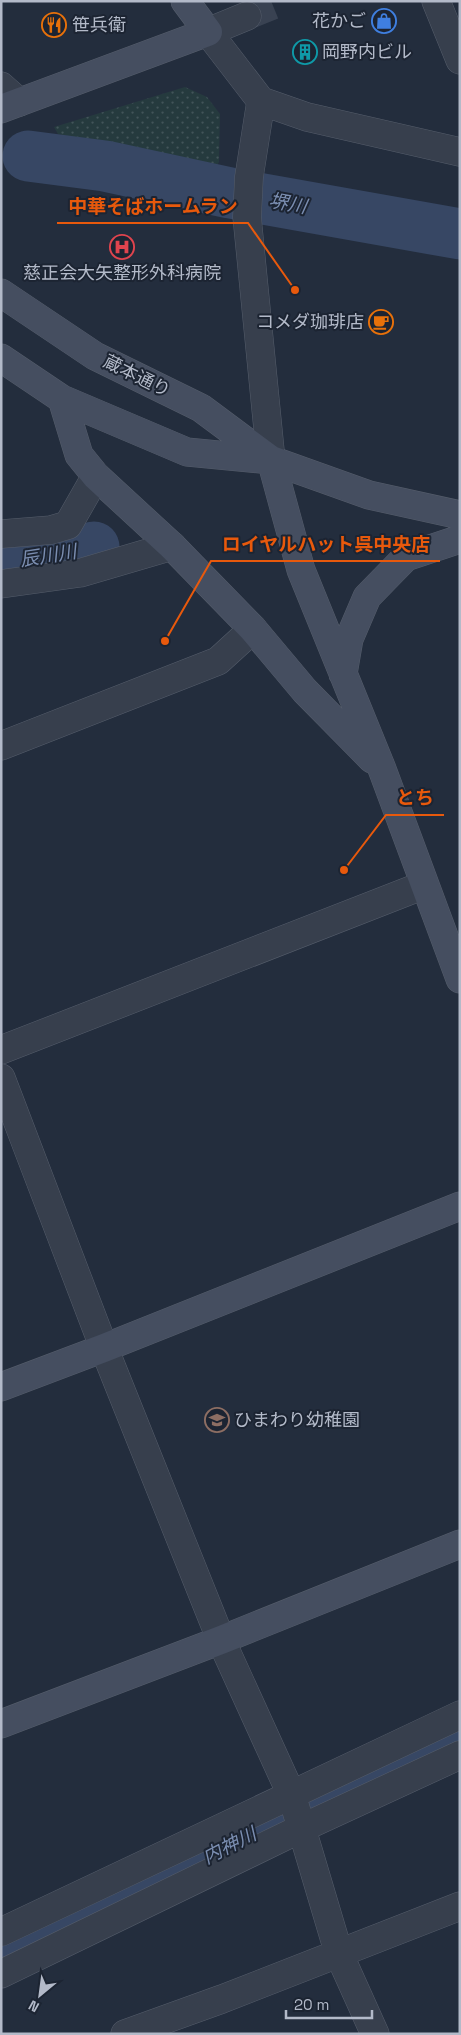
<svg xmlns="http://www.w3.org/2000/svg" width="461" height="2035" font-family="'Space Grotesk','Noto Sans JP',sans-serif">
	<style>
		.park { fill: url(#park-dots) }
		.lines { fill: none; stroke-linecap: round; stroke-linejoin: round }
		.river { stroke: #374764; stroke-width: 51 }
		.street-tunnel { stroke: #394252; stroke-width: 28; stroke-dasharray: 28 14; stroke-linecap: butt }
		.street-casing { stroke: #555d6b; stroke-width: 29 }
		.secondary-casing { stroke: #555d6b; stroke-width: 29 }
		.street { stroke: #373f4d; stroke-width: 28 }
		.secondary { stroke: #454e60; stroke-width: 28 }
		.labels { text-anchor: middle; stroke-width: 4; stroke-linejoin: round; paint-order: stroke }
		.poi-label { font-size: 18px; fill: #b3bac9; stroke: #1c2432; text-anchor: start }
		.street-label { font-size: 18px; fill: #b3bac9; stroke: #1c2432 }
		.water-label { font-size: 19px; font-style: italic; fill: #7b8eb1; stroke: #1c2432 }
		.leader { fill: none; stroke: #e8590c; stroke-width: 2 }
		.callout-dot { fill: #e8590c; stroke: #1c2432; stroke-width: 2 }
		.callout-label { font-size: 19px; text-anchor: middle; font-weight: bold; fill: #e8590c; stroke: #1c2432; stroke-width: 4; stroke-linejoin: round; paint-order: stroke }
	</style>
	<defs>
		<pattern id="park-dots" width="8" height="8" patternUnits="userSpaceOnUse" patternTransform="scale(1.25)"><rect width="8" height="8" fill="#253a3e"/><path d="M2 2h.1M6 6h.1" fill="none" stroke="#425459" stroke-width="1.8" stroke-linecap="round"/></pattern>
	</defs>
	<rect width="100%" height="100%" fill="#232d3d"/>
	<!-- park -->
	<path class="park" d="M 185,87 L 207,97 L 220,114 L 219,162 L 214,170 L 58,134 L 54,127 Z"/>
	<g class="lines">
		<!-- river -->
		<path class="river" d="M 28,156 L 105,166 L 230,193 L 460,234
			M 1,561 L 28,560 L 94,547
			M 1,1959 L 272,1824 L 460,1736"/>
		<!-- street-tunnel -->
		<path class="street-tunnel" d="M 247,16 L 284,1"/>
		<defs>
			<path id="street" d="M 436,1 L 460,60
				M 247,16 L 208,32 L 261,101 L 249,177 L 247,217 L 271,460
				M 1,86 L 19,102
				M 261,101 L 307,117 L 460,152
				M 1,534 L 51,530 L 68,525 L 96,476
				M 1,584 L 80,573 L 172,546
				M 1,746 L 218,661 L 253,629
				M 1,1050 L 424,885
				M 1,1078 L 104,1348 L 221,1640 L 292,1796 L 339,1954 L 375,2034
				M 1,1932 L 460,1715
				M 1,1974 L 302,1828 L 460,1755
				M 125,2034 L 222,1999 L 460,1906"/>
			<path id="secondary" d="M 1,109 L 208,32 L 185,1
				M 1,293 L 95,356 L 201,408 L 271,460
				M 1,358 L 62,399 L 187,452 L 271,460 L 369,495 L 460,515
				M 62,399 L 79,455 L 96,476 L 172,546 L 253,629 L 305,691 L 372,759
				M 271,460 L 301,570 L 382,769 L 460,979
				M 343,674 L 349,639 L 367,597 L 406,557 L 460,539
				M 1,1387 L 104,1348 L 460,1206
				M 1,1724 L 221,1640 L 460,1544"/>
		</defs>
		<!-- street casing -->
		<use href="#street" class="street-casing"/>
		<!-- secondary casing -->
		<use href="#secondary" class="secondary-casing"/>
		<!-- street -->
		<use href="#street" class="street"/>
		<!-- secondary -->
		<use href="#secondary" class="secondary"/>
	</g>
	<!-- icons -->
	<defs>
		<symbol id="shop-ring" viewBox="-11 -11 22 22"><circle r="9.5" fill="#1c2432" stroke="#3f7fe0" stroke-width="1.5"/><path d="M-5-2.5h2.3a2.7 3.5 0 0 1 5.4 0H5L5.5 6h-11ZM-1.5-2.5h3a1.5 2.3 0 0 0-3 0Z" fill="#3f7fe0"/></symbol>
		<symbol id="restaurant-ring" viewBox="-11 -11 22 22"><circle r="9.5" fill="#1c2432" stroke="#e8710a" stroke-width="1.5"/><path d="M-5-6h1v4h1v-4h1v4h1v-4h1v5L-1.5 .5V6h-2V.5L-5-1ZM5-6V6H3V1.5H1.5Q1.5-4 5-6Z" fill="#e8710a"/></symbol>
		<symbol id="building-ring" viewBox="-11 -11 22 22"><circle r="9.5" fill="#1c2432" stroke="#0f9aa8" stroke-width="1.5"/><path d="M-4-6H4V6H1V3H-1V6H-4ZM-2.5-4.3h1.7v1.8h-1.7ZM.8-4.3h1.7v1.8H.8ZM-2.5-1h1.7V.8h-1.7ZM.8-1h1.7V.8H.8Z" fill="#0f9aa8"/></symbol>
		<symbol id="hospital-ring" viewBox="-11 -11 22 22"><circle r="9.5" fill="#1c2432" stroke="#e0444e" stroke-width="1.5"/><path d="M-5-5h3v3.5h4V-5h3V5h-3V1.5h-4V5h-3Z" fill="#e0444e"/></symbol>
		<symbol id="cafe-ring" viewBox="-11 -11 22 22"><circle r="9.5" fill="#1c2432" stroke="#e8710a" stroke-width="1.5"/><path d="M-5.5-4.5H6V0H3Q3 3.5 0 3.5H-2.5Q-5.5 3.5-5.5 0ZM3-3.2v2h1.7v-2ZM-6 4.5H4V6H-6Z" fill="#e8710a"/></symbol>
		<symbol id="school-ring" viewBox="-11 -11 22 22"><circle r="9.5" fill="#1c2432" stroke="#8d6e63" stroke-width="1.5"/><path d="M0-5L7-2L0 1L-7-2ZM-4 1L0 2.5L4 1V4Q0 6-4 4Z" fill="#8d6e63"/></symbol>
	</defs>
	<g fill-rule="evenodd">
		<use href="#shop-ring" x="370" y="7" width="28" height="28"/>
		<use href="#restaurant-ring" x="40" y="11" width="28" height="28"/>
		<use href="#building-ring" x="291" y="38" width="28" height="28"/>
		<use href="#hospital-ring" x="108" y="233" width="28" height="28"/>
		<use href="#cafe-ring" x="367" y="308" width="28" height="28"/>
		<use href="#school-ring" x="203" y="1406" width="28" height="28"/>
	</g>
	<g class="labels">
		<!-- poi labels -->
		<g class="poi-label">
			<text x="366" y="27" text-anchor="end">花かご</text>
			<text x="72" y="31">笹兵衛</text>
			<text x="322" y="58">岡野内ビル</text>
			<text x="122" y="279" text-anchor="middle">慈正会大矢整形外科病院</text>
			<text x="364" y="328" text-anchor="end">コメダ珈琲店</text>
			<text x="234" y="1426">ひまわり幼稚園</text>
		</g>
		<!-- street labels -->
		<g class="street-label">
			<text transform="translate(137 376) rotate(26)" y="6">蔵本通り</text>
		</g>
		<!-- water labels -->
		<g class="water-label">
			<text transform="translate(288 203) rotate(10)" y="7">堺川</text>
			<text transform="translate(48 555) rotate(-9)" y="7">辰川川</text>
			<text transform="translate(229 1845) rotate(-27)" y="7">内神川</text>
		</g>
	</g>
	<!-- callouts -->
	<path class="leader" d="M295 290L248 223H57M165 641L211 561H440M344 870L386 815H444"/>
	<g class="callout-dot">
		<circle cx="295" cy="290" r="5"/>
		<circle cx="165" cy="641" r="5"/>
		<circle cx="344" cy="870" r="5"/>
	</g>
	<g class="callout-label">
		<text x="153" y="213">中華そばホームラン</text>
		<text x="326" y="551">ロイヤルハット呉中央店</text>
		<text x="415" y="804">とち</text>
	</g>
	<!-- border -->
	<rect width="461" height="2035" fill="none" stroke="#b3bac9" stroke-width="5"/>
	<!-- north arrow -->
	<g transform="translate(40 1995) rotate(209)" stroke="#1c2432" stroke-width="4" paint-order="stroke">
	<path d="M0-4L9 19L0 12L-9 19Z" fill="#b3bac9"/>
	<text y="-8" font-size="14" font-weight="bold" text-anchor="middle" fill="#b3bac9">N</text>
	</g>
	<!-- scale -->
	<path d="M286 2010v8h86v-8" fill="none" stroke="#b3bac9" stroke-width="2.5"/>
	<text x="294" y="2010" font-size="15" fill="#b3bac9" stroke="#1c2432" stroke-width="4" paint-order="stroke">20 m</text>
</svg>
